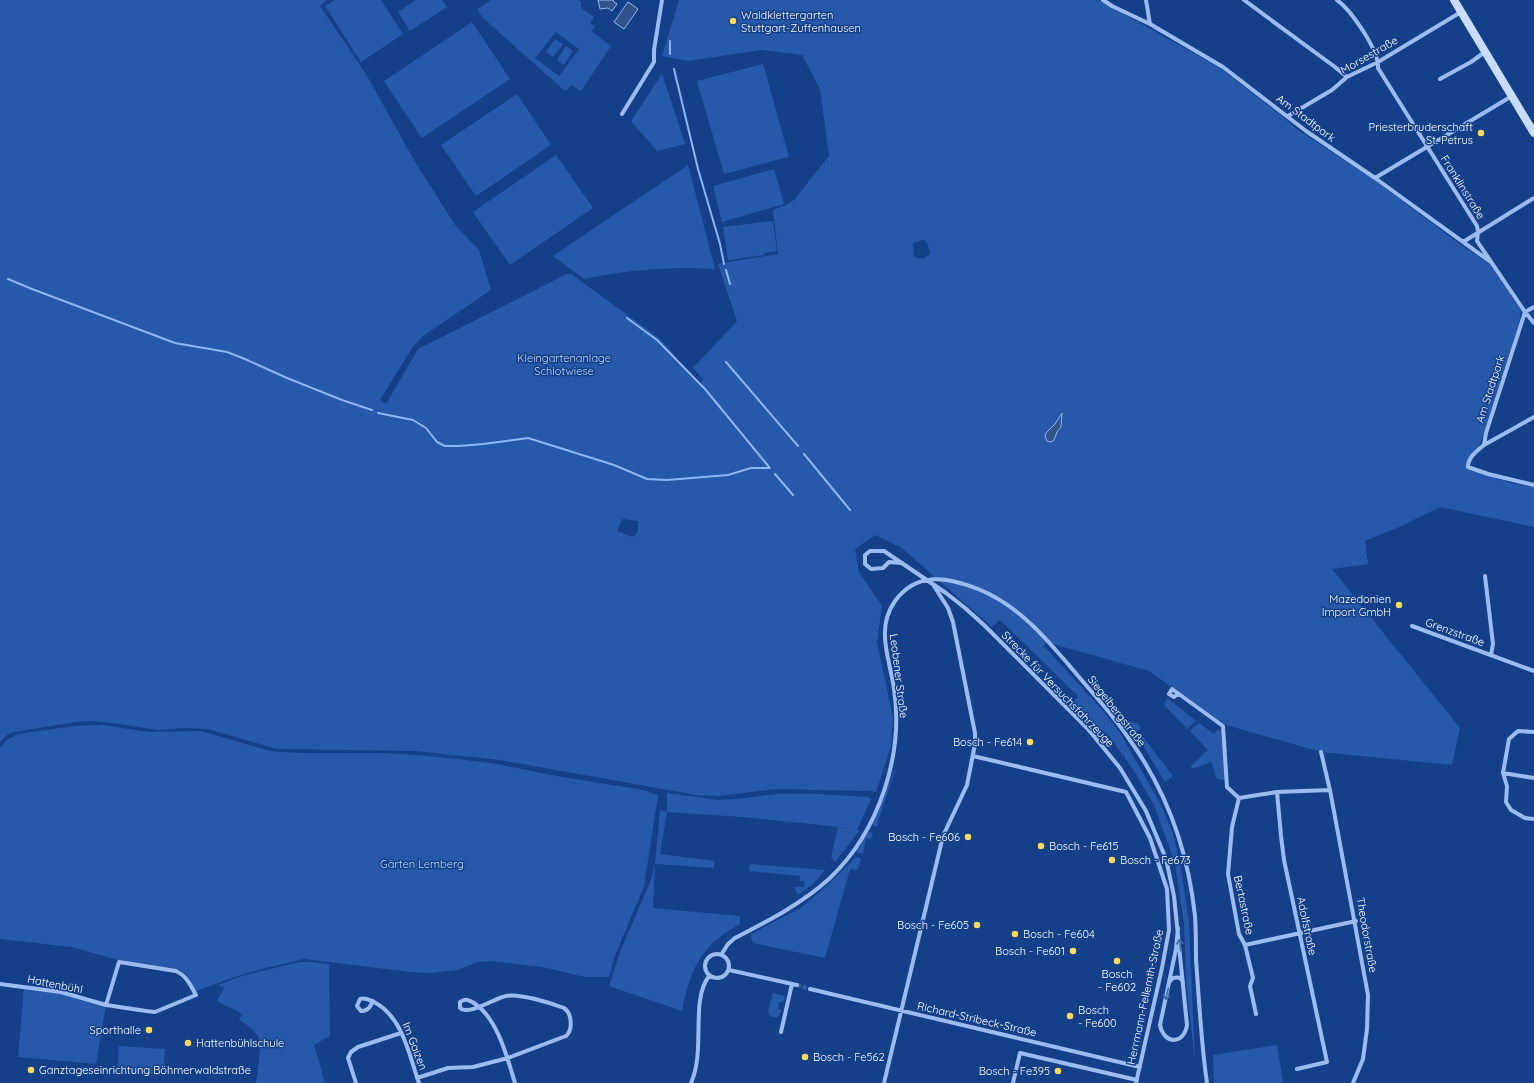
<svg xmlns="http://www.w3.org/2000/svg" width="1534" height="1083" font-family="Quicksand,sans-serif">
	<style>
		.green { fill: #2659a9; fill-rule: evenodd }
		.water { fill: #32528a; stroke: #8eb6f3 }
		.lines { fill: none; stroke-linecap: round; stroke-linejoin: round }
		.stream { stroke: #8eb6f3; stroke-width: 2 }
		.minor-tunnel { stroke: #375d9c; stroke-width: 4; stroke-dasharray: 4 2; stroke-linecap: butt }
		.minor { stroke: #9cbcef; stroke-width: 4 }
		.secondary { stroke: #cadcfb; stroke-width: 8 }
		.oneway { stroke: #446bad }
		.poi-dot { fill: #ffda5a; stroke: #14408a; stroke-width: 1.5 }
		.labels { text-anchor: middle; stroke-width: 3; stroke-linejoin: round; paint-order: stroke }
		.poi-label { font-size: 11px; fill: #fff; stroke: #14408a; text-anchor: start }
		.street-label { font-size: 11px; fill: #fff; stroke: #14408a }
		.park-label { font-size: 11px; fill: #c2d8fb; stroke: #14408a }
	</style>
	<rect width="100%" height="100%" fill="#14408a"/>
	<!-- green -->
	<path class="green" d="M 0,0 L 327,0 L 320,6 L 366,74 L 414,160 L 455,225 L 479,250 L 491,290 L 423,336 L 412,348 L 380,400 L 386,404 L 418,349 L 567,274 L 571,274 L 659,338 L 700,384 L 703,379 L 693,368 L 737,321 L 718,264 L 778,254 L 773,210 L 786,205 L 794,200 L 829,156 L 820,89 L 802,55 L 761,50 L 688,61 L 662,56 L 679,0 L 1099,0 L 1220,68 L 1282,116 L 1295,128 L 1373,179 L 1461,245 L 1491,265 L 1521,310 L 1519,323 L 1480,445 L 1467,469 L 1511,483 L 1534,487 L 1534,527 L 1440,507 L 1399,527 L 1365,541 L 1368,564 L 1332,569 L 1460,728 L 1452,765 L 1321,752 L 1226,725 L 1149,671 L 1046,642 L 1044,646 L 1105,713 L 1120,733 L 1160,803 L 1173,833 L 1180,863 L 1189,923 L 1195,1062 L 1186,980 L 1184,923 L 1175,863 L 1154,805 L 1134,771 L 1110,737 L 1072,704 L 1078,696 L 1000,620 L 992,627 L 902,548 L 875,535 L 855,549 L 859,572 L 882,606 L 877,642 L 893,718 L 891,746 L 876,792 L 869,791 L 777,789 L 718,796 L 696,795 L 500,760 L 415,751 L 277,749 L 208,729 L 183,728 L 158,730 L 113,723 L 92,721 L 75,722 L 14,732 L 7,735 L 0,742 ZM 923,240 L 926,241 L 930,251 L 929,255 L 923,259 L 914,257 L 913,243 ZM 1055,424 L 1061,427 L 1057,432 L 1046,433 ZM 622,519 L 638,521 C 638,528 639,534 632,537 L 617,531 Z
		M 335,0 L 381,0 L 403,34 L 361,62 L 325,6 Z
		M 416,0 L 442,0 L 447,7 L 410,31 L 398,12 Z
		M 491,0 L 578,0 L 581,2 L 581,8 L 594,17 L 590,23 L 595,27 L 591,31 L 611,46 L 581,91 L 572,85 L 565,91 L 482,17 L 478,9 ZM 556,32 L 579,49 L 559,76 L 535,58 Z
		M 472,22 L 510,79 L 422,138 L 384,81 Z
		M 555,39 L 563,44 L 553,57 L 546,52 Z
		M 566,46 L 573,51 L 564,65 L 557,60 Z
		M 763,64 L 789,157 L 724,174 L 697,81 Z
		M 662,74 L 685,144 L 657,151 L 631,121 Z
		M 517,94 L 551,145 L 476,196 L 441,145 Z
		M 556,155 L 593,208 L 510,265 L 473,212 Z
		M 688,165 L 715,269 C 674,266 625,270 584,279 L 553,256 Z
		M 774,169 L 784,204 L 722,222 L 713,186 Z
		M 773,221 L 777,251 L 764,253 L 764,255 L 728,260 L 723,227 Z
		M 1167,698 L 1196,721 L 1187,729 L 1164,705 Z
		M 1127,720 L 1138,724 L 1141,728 L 1135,733 Z
		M 1199,723 L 1214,734 L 1218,729 L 1221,731 L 1225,780 L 1217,779 L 1211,762 L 1192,769 L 1191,766 L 1208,750 L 1190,731 Z
		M 103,725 L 148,732 L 201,731 L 270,751 L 281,752 L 308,753 L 380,753 L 417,755 L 457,759 L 497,764 L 551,775 L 643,790 L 658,795 L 644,886 L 614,958 L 609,977 L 585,977 L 543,967 L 490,961 L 478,962 L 457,970 L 431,973 L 410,972 L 304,959 L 261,969 L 229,979 L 196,991 L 186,975 L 181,970 L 121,961 L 72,947 L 0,939 L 0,747 L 7,740 L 18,734 L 75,726 Z
		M 1140,733 L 1173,776 L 1165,782 L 1137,735 Z
		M 894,770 L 895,771 L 878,821 L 878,825 L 875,827 L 872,824 L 883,800 Z
		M 667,793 L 718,800 L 736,799 L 777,794 L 816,794 L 867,797 L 871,799 L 857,830 L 860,830 L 835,862 L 831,857 L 838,827 L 850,828 L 742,817 L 667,812 L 660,854 L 714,861 L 714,868 L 655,864 L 653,908 L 740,916 L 740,924 C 701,945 690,969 682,1011 L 609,986 L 620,952 L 651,880 L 655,864 L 660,810 L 667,812 Z
		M 868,832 L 873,833 L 871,839 L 866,838 L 863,854 L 856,852 Z
		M 856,857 L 861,858 L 858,870 L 850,869 L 825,958 L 753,943 L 750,935 L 802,907 L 831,882 Z
		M 750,864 L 825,870 L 814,883 L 798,895 L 794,888 L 794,887 L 805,887 L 804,881 L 800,881 L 800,876 L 749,871 Z
		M 300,962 L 310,962 L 329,964 L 330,1036 L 314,1045 L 325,1083 L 256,1083 C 257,1074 262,1046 259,1039 C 256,1030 247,1025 239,1020 L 242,1014 L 217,1001 L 224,988 L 218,985 L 242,976 Z
		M 24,987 L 61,992 L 106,1005 L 96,1064 L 18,1057 Z
		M 773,993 L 785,996 L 783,1002 L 779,1002 L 778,1009 L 782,1010 L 778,1017 L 773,1017 L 769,1015 L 768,1011 Z
		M 1277,1045 L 1283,1083 L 1214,1083 L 1213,1055 Z
		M 119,1046 L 165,1049 L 163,1075 L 117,1072 Z"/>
	<!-- water -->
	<path class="water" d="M 598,0 L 613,0 L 614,2 L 617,4 L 612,11 L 608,8 L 600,9 Z
		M 628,2 L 638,9 L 624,29 L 614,22 Z
		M 1062,413 L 1061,427 L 1057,432 L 1054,440 L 1051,442 L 1047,441 L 1045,436 L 1046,433 L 1055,424 Z"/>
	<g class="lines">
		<!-- stream -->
		<path class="stream" d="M 670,41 L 670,54
			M 674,69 L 698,169 L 720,244 L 724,264
			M 726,270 L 730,284
			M 8,279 L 32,289 L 175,343 L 227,352 L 245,359 L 287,378 L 342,400 L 372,410
			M 627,318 L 657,340 L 705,389 L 769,467
			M 726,362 L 798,446
			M 378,413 L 413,420 L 426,428 L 437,442 L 445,446 L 459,446 L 483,444 L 528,438 L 614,465 L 647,479 L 667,480 L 704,477 L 728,475 L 751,468 L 770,468
			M 804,454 L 850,510
			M 775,474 L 793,495"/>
		<!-- minor-tunnel -->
		<path class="minor-tunnel" d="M 797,985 L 810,989"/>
		<!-- minor -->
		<path class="minor" d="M 1103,0 L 1112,6 L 1150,24 L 1223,67 L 1306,131 L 1375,178 L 1492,263
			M 1146,0 L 1150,24
			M 1244,0 L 1335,67 L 1347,77
			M 1337,0 C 1351,10 1379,50 1378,68 L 1477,226 L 1478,232 L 1477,241 L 1525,312 L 1534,323
			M 1440,79 L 1471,62 L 1485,52
			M 622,114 L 654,62 L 654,50 L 662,0
			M 1288,116 L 1332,90 L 1347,77 L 1378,62 L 1461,12
			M 1375,178 L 1512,96
			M 1463,242 L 1534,198
			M 1534,307 L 1525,312 L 1486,433 L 1484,445 C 1477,451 1468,457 1468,467 L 1488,474 L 1534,485
			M 1484,445 L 1534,417
			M 902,563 L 889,562 L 883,568 L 871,569 L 865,564 L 865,555 L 870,551 L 884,551 L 946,593 L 965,608 L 984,625 L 1088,729 L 1120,768 L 1146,811 L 1166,859 L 1174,896 L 1187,1025 C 1184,1045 1164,1045 1160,1025 L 1176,949 L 1178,928
			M 1485,576 L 1493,644 L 1491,655
			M 1412,626 L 1534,671
			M 1178,694 L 1174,697 L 1169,694 L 1172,689 L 1223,726 L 1227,787 L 1239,798 L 1232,827 L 1228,874 L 1239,934 L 1245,945 L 1253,978 L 1250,986 L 1256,1014
			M 1534,732 L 1518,731 L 1509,739 L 1503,773 L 1534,778
			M 1321,752 L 1330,790 L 1368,995 L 1367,1029 L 1363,1059 L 1353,1083
			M 973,756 L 1126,792 L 1150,838 L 1167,889 L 1169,930 L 1162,968 L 1136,1083
			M 1503,773 L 1507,786 L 1506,802 L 1511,810 L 1525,818 L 1534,819
			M 1277,792 L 1281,836 L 1284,860 L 1327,1062 L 1297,1069
			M 1239,798 L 1277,792 L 1330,790
			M 1245,945 L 1356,921
			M705 966a12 12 0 1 1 24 0a12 12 0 1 1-24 0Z
			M 721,955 L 728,944 L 735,938 C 768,921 803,903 830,878 C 879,831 904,755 894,689 C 890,659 875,629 895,601 C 917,571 948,577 978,589 C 1021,606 1050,643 1079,677 C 1095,696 1113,715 1127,736 C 1166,789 1188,850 1195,916 C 1196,930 1196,945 1196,959 C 1199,1000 1201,1042 1207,1083
			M 729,970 L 797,985
			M 1170,981 L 1173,978 C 1178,977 1181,977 1183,982
			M 0,984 L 61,992 L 106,1005 L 146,1011 L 155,1012 L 196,995 C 190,985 187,976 176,971 L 119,962 L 106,1005
			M 810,989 L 1140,1067
			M 373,1001 C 370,1007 368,1011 361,1011 L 357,1006 L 360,999 C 365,997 369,1000 374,1002 C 403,1017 409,1055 419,1083
			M 781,1032 L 792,984
			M 417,1078 L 448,1068 L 473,1067 L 508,1058 L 566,1036 C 573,1030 572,1013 564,1008 C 551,1003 519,993 506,996 C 495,998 469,1016 460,1008 L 460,1002 C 465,998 469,1000 474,1003 C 498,1019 507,1057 515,1083
			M 356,1083 L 348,1058 L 351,1052 L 358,1047 L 401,1033
			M 691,1083 C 706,1050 690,1001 709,976
			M 884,1083 L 943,836 L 967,785 L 975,744 L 975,733 L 970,708 L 953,622 L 948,608 L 934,586
			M 1013,1083 L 1020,1053 L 1137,1080"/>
		<!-- secondary -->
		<path class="secondary" d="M 1454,0 L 1534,133"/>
	</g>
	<!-- one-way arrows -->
	<defs><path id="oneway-shaft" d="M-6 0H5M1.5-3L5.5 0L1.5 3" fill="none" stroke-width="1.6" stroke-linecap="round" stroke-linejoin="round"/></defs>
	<g class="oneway">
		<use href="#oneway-shaft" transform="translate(1180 945) rotate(-98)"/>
		<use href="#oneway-shaft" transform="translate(1167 994) rotate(103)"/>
	</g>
	<!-- markers -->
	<g class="poi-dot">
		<circle cx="733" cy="21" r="4"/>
		<circle cx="1481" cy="133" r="4"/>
		<circle cx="1399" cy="605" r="4"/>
		<circle cx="1030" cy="742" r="4"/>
		<circle cx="968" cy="837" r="4"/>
		<circle cx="1041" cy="846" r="4"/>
		<circle cx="1112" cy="860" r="4"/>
		<circle cx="977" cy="925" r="4"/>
		<circle cx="1015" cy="934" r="4"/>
		<circle cx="1073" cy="951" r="4"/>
		<circle cx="1117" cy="961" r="4"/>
		<circle cx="1070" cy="1016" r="4"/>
		<circle cx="149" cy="1030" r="4"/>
		<circle cx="188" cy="1043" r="4"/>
		<circle cx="805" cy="1057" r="4"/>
		<circle cx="31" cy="1070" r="4"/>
		<circle cx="1058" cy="1071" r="4"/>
	</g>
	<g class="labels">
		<!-- poi labels -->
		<g class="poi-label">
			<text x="741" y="19">Waldklettergarten<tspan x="741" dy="13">Stuttgart-Zuffenhausen</tspan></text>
			<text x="1473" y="131" text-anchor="end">Priesterbruderschaft<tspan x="1473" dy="13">St. Petrus</tspan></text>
			<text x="1391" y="603" text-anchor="end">Mazedonien<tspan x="1391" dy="13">Import GmbH</tspan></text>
			<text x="1022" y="746" text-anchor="end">Bosch - Fe614</text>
			<text x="960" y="841" text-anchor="end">Bosch - Fe606</text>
			<text x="1049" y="850">Bosch - Fe615</text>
			<text x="1120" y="864">Bosch - Fe673</text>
			<text x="969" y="929" text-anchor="end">Bosch - Fe605</text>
			<text x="1023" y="938">Bosch - Fe604</text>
			<text x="1065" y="955" text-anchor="end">Bosch - Fe601</text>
			<text x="1117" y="978" text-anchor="middle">Bosch<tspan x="1117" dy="13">- Fe602</tspan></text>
			<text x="1078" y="1014">Bosch<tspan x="1078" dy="13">- Fe600</tspan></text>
			<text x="141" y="1034" text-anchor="end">Sporthalle</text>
			<text x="196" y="1047">Hattenbühlschule</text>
			<text x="813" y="1061">Bosch - Fe562</text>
			<text x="39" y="1074">Ganztageseinrichtung Böhmerwaldstraße</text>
			<text x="1050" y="1075" text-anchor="end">Bosch - Fe395</text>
		</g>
		<!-- street labels -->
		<g class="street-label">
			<text transform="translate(1369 55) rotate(-30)" y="4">Morsestraße</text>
			<text transform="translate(1306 118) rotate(37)" y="4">Am Stadtpark</text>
			<text transform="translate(1463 187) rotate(58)" y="4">Franklinstraße</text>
			<text transform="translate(1490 389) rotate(-72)" y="4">Am Stadtpark</text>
			<text transform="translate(1455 632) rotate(20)" y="4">Grenzstraße</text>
			<text transform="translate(899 676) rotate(83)" y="4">Leobener Straße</text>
			<text transform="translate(1058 689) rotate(46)" y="4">Strecke für Versuchsfahrzeuge</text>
			<text transform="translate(1117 711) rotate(52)" y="4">Siegelbergstraße</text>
			<text transform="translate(1244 905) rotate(78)" y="4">Bertastraße</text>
			<text transform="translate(1307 926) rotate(78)" y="4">Adolfstraße</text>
			<text transform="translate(1367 935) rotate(80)" y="4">Theodorstraße</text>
			<text transform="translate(55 984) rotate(11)" y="4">Hattenbühl</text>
			<text transform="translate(1145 997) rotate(-78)" y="4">Herrmann-Fellemth-Straße</text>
			<text transform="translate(977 1019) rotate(13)" y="4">Richard-Stribeck-Straße</text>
			<text transform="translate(415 1046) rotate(69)" y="4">Im Gaizen</text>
		</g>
		<!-- park labels -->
		<g class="park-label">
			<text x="564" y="362">Kleingartenanlage<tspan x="564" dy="13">Schlotwiese</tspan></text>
			<text x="422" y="868">Gärten Lemberg</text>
		</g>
	</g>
</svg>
